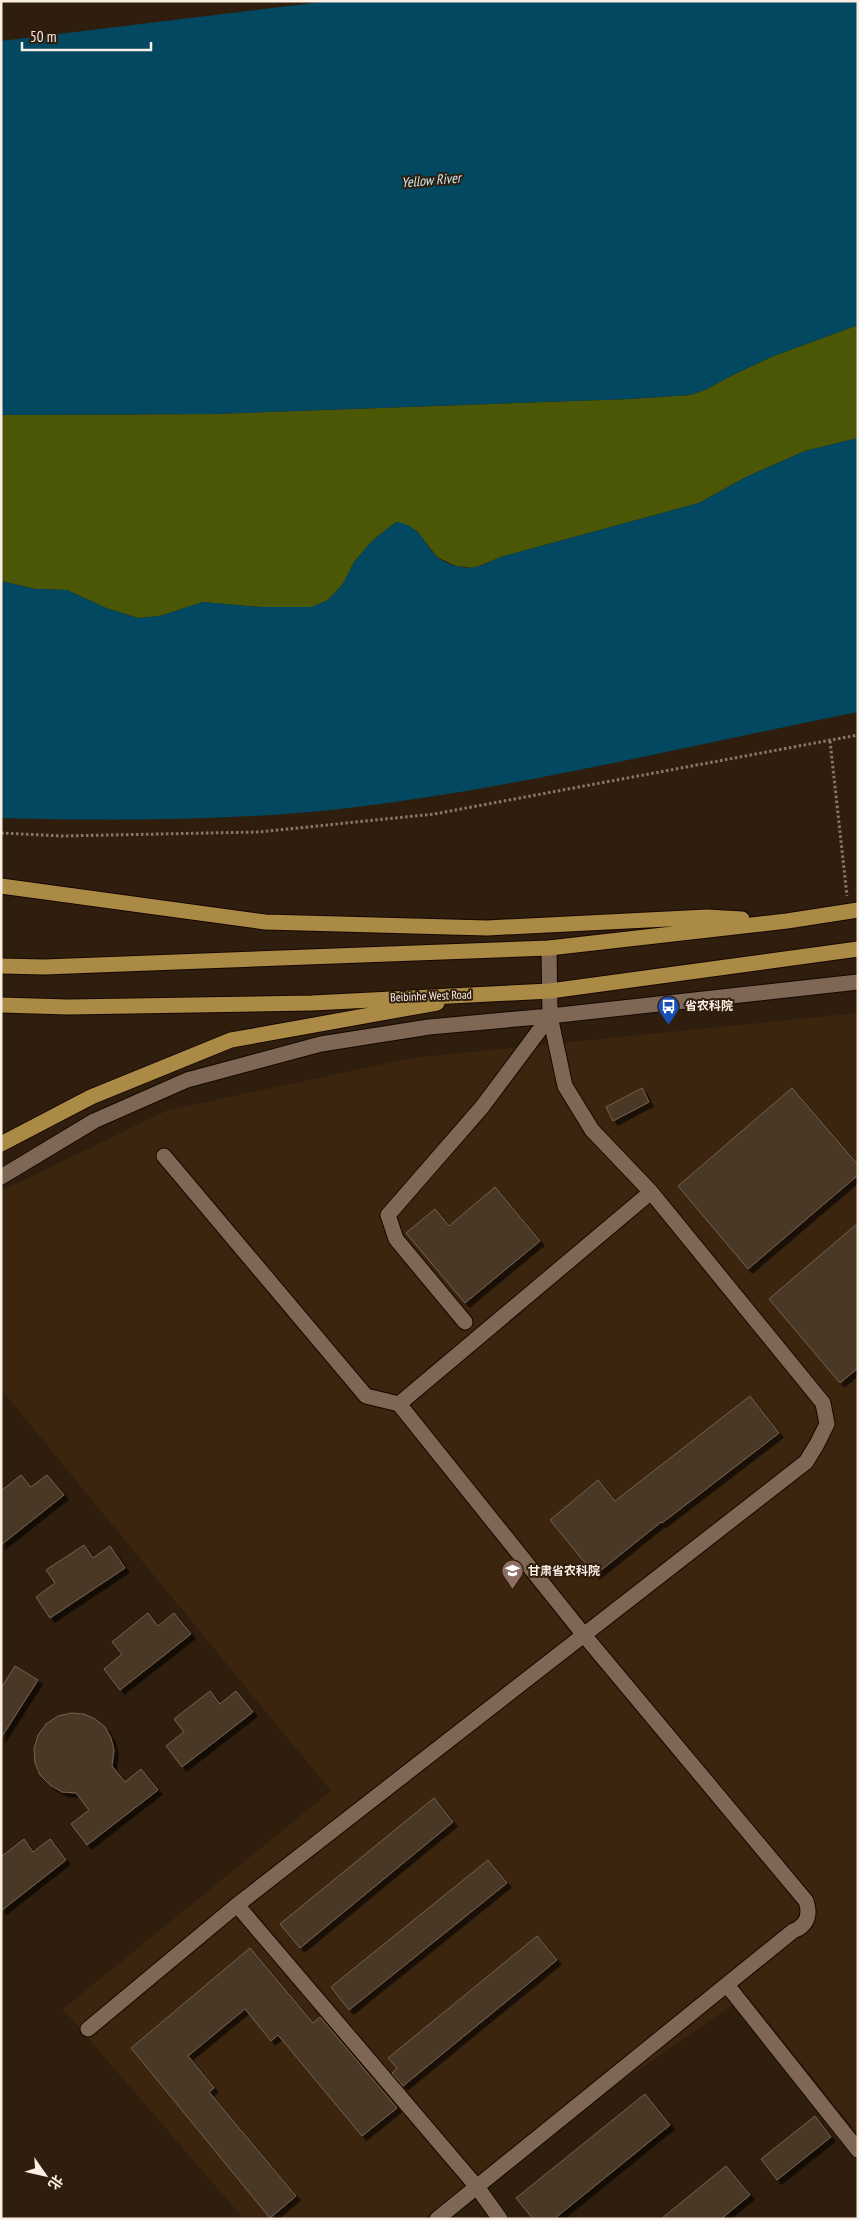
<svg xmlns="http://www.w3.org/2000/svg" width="859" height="2220" font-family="'PT Sans Narrow','Noto Sans SC',sans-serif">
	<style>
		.built { fill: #3c250e }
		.forest { fill: #4c5705 }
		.water { fill: #014860 }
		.building { fill: #4a3726; stroke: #76614e; filter: url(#shadow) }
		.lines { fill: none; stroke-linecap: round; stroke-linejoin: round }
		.minor-casing { stroke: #170700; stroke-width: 17 }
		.major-casing { stroke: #170700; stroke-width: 17 }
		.path { stroke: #867769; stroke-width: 3; stroke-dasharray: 2.5 2.5; stroke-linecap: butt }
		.minor { stroke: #7e6855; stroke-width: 15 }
		.major { stroke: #aa8a45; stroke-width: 15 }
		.labels { text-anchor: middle; stroke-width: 4; stroke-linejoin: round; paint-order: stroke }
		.street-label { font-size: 12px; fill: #fbefe4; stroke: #2f1e0d }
		.poi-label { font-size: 12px; font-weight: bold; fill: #fbefe4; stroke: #2f1e0d; text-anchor: start }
		.water-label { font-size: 14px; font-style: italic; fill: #cee7f3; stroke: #2f1e0d }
	</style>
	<defs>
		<filter id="shadow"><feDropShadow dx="4.5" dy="4.5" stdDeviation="0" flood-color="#0009"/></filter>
	</defs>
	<rect width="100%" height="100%" fill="#2f1e0d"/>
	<!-- built -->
	<path class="built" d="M 858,1013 L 858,2134 L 747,1995 L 423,2219 L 244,2219 L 63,2009 L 331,1791 L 1,1389 L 1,1191 L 168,1110 L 412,1058 Z"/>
	<!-- forest -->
	<path class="forest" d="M 858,325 L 858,438 L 805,451 L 746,477 L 699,503 L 501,557 L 474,568 L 456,566 L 437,557 L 417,531 L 396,522 L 373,540 L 354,562 L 343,584 L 328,600 L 312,607 L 260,607 L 203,602 L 160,616 L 138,618 L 106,608 L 67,590 L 35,589 L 1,581 L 1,415 L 214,414 L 629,399 L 690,395 L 705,390 L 731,376 L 771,357 Z"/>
	<!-- water -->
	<path class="water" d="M 330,1 L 858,1 L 858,325 L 771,357 L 731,376 L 705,390 L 690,395 L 629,399 L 214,414 L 1,415 L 1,41 Z
		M 858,438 L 858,712 C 686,746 515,789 340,809 C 228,821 114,821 1,818 L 1,581 L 35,589 L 67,590 L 106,608 L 138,618 L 160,616 L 203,602 L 260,607 L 312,607 L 328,600 L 343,584 L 354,562 L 373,540 L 396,522 C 418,524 423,542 436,556 C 444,564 464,570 476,567 C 484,565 493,560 501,557 L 699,503 L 746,477 L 805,451 Z"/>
	<!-- building -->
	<path class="building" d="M 642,1088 L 649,1102 L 613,1121 L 606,1107 Z
		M 792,1088 L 858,1165 L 858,1175 L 748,1269 L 678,1186 Z
		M 495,1187 L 540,1241 L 465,1303 L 406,1233 L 435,1209 L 449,1226 Z
		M 858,1223 L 858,1368 L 840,1383 L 769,1299 Z
		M 750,1396 L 779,1433 L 662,1523 L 661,1522 L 595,1575 L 550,1520 L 598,1480 L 615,1501 Z
		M 21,1475 L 31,1487 L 47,1475 L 64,1495 L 1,1545 L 1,1491 Z
		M 84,1545 L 93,1558 L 110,1546 L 125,1568 L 50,1618 L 36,1597 L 55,1583 L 46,1570 Z
		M 148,1613 L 158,1626 L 174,1613 L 191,1634 L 120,1690 L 104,1669 L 122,1654 L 112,1642 Z
		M 15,1666 L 38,1680 L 1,1738 L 1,1688 Z
		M 210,1691 L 220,1704 L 236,1691 L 253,1712 L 182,1767 L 166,1746 L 184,1732 L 174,1719 Z
		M 71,1713 L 84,1714 L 95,1719 L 105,1727 L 111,1738 L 114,1750 L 112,1766 L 125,1782 L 141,1769 L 158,1790 L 87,1845 L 71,1824 L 89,1810 L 76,1793 L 62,1792 L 50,1785 L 40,1775 L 35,1763 L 34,1749 L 38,1735 L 46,1724 L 58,1716 Z
		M 434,1798 L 453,1822 L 300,1948 L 280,1924 Z
		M 24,1839 L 33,1852 L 50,1839 L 66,1860 L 1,1911 L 1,1857 Z
		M 488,1860 L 507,1883 L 349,2010 L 331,1987 Z
		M 537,1936 L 557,1960 L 403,2086 L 392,2073 L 397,2068 L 388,2058 Z
		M 250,1948 L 313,2023 L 320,2017 L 397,2108 L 362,2136 L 278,2035 L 271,2041 L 245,2009 L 188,2056 L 214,2088 L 209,2092 L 296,2196 L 270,2218 L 131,2048 Z
		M 645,2094 L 670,2125 L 554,2219 L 533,2219 L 516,2198 Z
		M 815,2116 L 831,2137 L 777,2180 L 761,2159 Z
		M 726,2166 L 750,2195 L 721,2219 L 661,2219 Z"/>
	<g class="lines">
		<defs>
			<path id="minor" d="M 164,1156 L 366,1396 L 399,1404
				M 1,1177 L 94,1121 L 187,1080 L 321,1044 L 429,1027 L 550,1016 L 858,982
				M 465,1322 L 396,1239 L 388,1215 L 482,1107 L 550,1016
				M 237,1905 L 477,2187 L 500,2219
				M 727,1985 L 858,2150
				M 88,2029 L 237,1905 L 806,1462 L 817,1444 L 827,1424 L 823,1403 L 651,1192 L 592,1130 L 565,1086 L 550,1016 L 549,948
				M 437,2219 L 793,1931 C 807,1926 811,1915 806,1901 L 584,1635 L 399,1404 L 651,1192"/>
			<path id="major" d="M 1,886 L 265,922 L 487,928 L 707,917 L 742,919
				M 1,966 L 44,967 L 549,948 L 787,921 L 858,910
				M 1,1005 L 68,1007 L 312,1003 L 550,991 L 858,949
				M 1,1144 L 91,1097 L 231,1040 L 437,1003"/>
		</defs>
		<!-- minor casing -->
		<use href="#minor" class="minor-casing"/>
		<!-- major casing -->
		<use href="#major" class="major-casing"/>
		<!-- path -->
		<path class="path" d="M 830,741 L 847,896
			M 1,833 L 61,836 L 259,832 L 434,814 L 858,735"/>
		<!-- minor -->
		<use href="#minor" class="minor"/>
		<!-- major -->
		<use href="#major" class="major"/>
	</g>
	<!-- icons -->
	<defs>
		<symbol id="bus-pin" viewBox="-11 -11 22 30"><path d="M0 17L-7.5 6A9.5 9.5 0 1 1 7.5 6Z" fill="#1a4fb4" stroke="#2f1e0d"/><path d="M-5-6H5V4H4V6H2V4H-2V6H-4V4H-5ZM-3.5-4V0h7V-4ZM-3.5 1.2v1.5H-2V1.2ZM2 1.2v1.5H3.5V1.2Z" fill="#fff"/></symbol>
		<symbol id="university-pin" viewBox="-11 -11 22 30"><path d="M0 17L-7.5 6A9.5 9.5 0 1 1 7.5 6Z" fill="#8d6e63" stroke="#2f1e0d"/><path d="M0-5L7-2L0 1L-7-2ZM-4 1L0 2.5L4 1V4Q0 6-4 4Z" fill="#fff"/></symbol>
	</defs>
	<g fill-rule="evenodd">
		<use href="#bus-pin" x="656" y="994" width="25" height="34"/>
		<use href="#university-pin" x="500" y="1558" width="25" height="34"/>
	</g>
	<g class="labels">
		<!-- street labels -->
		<g class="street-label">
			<text transform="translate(431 996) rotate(-2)" y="4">Beibinhe West Road</text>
		</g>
		<!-- poi labels -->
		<g class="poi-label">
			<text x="685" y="1010">省农科院</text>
			<text x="528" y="1575">甘肃省农科院</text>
		</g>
		<!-- water labels -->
		<g class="water-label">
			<text transform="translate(431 180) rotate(-5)" y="5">Yellow River</text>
		</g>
	</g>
	<!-- border -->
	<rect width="859" height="2220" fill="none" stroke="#fbefe4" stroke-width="5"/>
	<!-- north arrow -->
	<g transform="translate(45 2175) rotate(124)" stroke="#2f1e0d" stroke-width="4" paint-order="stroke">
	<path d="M0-4L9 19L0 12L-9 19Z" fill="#fbefe4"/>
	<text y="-8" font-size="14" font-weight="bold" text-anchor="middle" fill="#fbefe4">北</text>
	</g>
	<!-- scale -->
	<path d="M22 42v8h129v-8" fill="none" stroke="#fbefe4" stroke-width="2.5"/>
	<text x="30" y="42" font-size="15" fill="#fbefe4" stroke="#2f1e0d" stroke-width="4" paint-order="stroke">50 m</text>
</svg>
